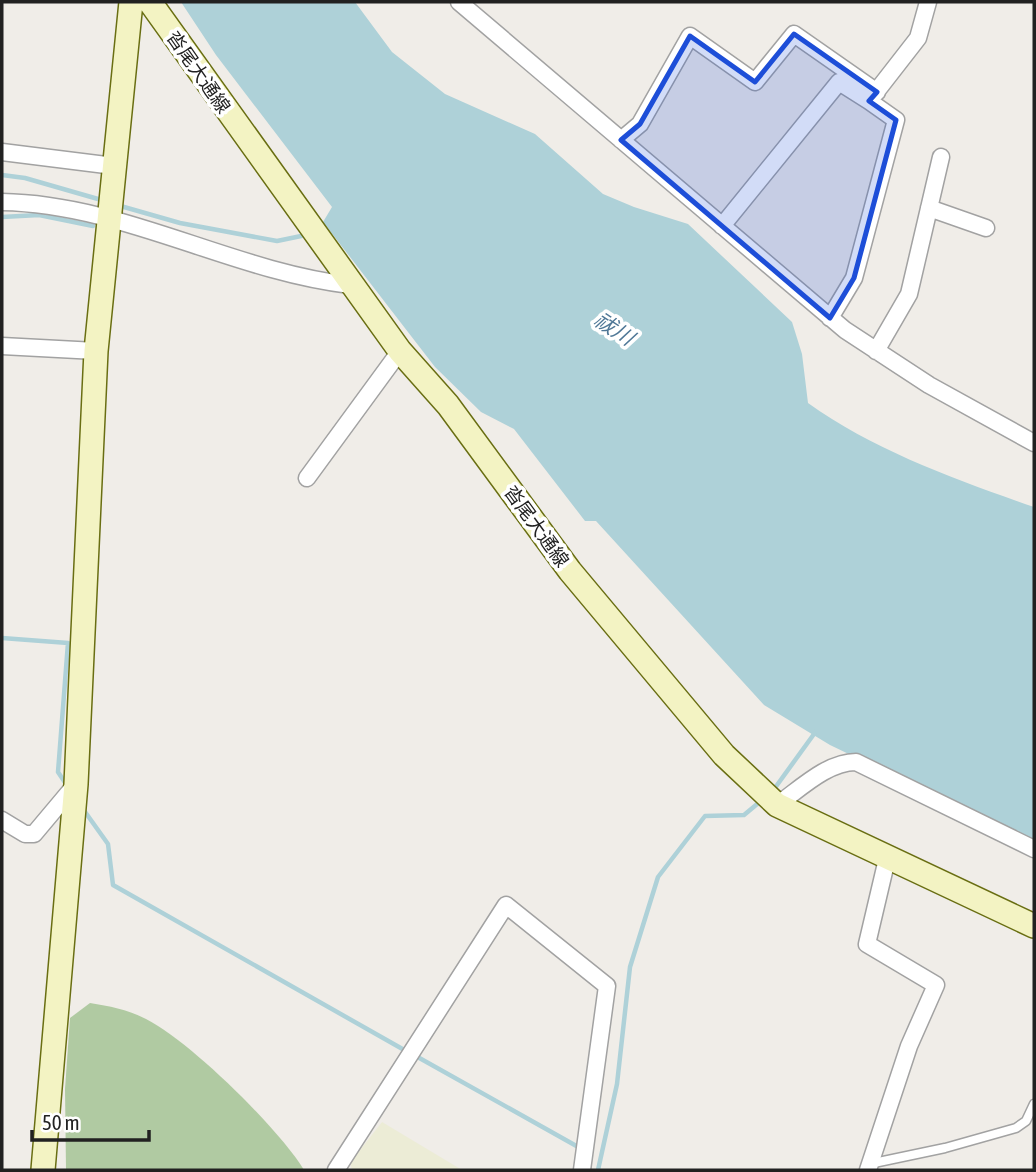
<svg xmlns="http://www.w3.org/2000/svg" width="1036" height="1172" font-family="'Asap Condensed','Noto Sans JP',sans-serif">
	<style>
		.farmland { fill: #ececd6 }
		.forest { fill: #b0caa2 }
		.water { fill: #aed1d8 }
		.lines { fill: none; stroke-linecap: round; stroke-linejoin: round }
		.stream { stroke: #aed1d8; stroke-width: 4.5 }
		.lane-casing { stroke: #a2a2a2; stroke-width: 11 }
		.street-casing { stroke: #a2a2a2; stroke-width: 19 }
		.secondary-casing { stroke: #696e12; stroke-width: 26 }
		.lane { stroke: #fff; stroke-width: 8 }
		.street { stroke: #fff; stroke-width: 16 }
		.secondary { stroke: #f3f3c3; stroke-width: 23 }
		.marked { fill: #1d4ed8; fill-opacity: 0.2; stroke: #1d4ed8; stroke-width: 5; stroke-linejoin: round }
		.labels { text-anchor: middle; stroke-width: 7; stroke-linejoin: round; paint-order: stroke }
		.street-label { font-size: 19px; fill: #212121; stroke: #fff }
		.water-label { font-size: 21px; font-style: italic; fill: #507897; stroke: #fff }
	</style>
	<rect width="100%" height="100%" fill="#f0ede8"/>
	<!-- farmland -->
	<path class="farmland" d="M 382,1122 L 462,1170 L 352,1170 L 350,1163 Z"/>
	<!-- forest -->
	<path class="forest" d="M 90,1003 C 110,1006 128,1010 146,1019 C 190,1041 279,1129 304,1170 L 66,1170 L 65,1089 L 70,1018 Z"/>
	<!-- water -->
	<path class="water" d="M 181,2 L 355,2 L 392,52 L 445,94 L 535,134 L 603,194 L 634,207 L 688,224 L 792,322 L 802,354 L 808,403 C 875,451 957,480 1034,507 L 1034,843 L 830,745 L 764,705 L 596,521 L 585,521 L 514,429 L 481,412 L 435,367 L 323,222 L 332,207 L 216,55 Z"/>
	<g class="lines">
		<!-- stream -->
		<path class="stream" d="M 2,175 L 25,178 L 105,201
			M 117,205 L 180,223 L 277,241 L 306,235
			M 2,217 L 39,215 L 93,226
			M 2,638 L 68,643 L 58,772 L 68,787
			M 772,792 L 814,734 L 813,731
			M 83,809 L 108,844 L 113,885 L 406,1051
			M 414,1055 L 580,1148
			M 598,1170 L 617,1084 L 630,967 L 658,877 L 705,816 L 744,815 L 762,800"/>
		<defs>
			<path id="lane" d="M 869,1164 L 945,1148 L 1016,1128 L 1026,1121 L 1034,1104"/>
			<path id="street" d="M 459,2 L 845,330 L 929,385 L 1034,443
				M 621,140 L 640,124 L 690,36 L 755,82 L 794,34 L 877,92
				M 2,152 L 114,166
				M 2,202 C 123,204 231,271 350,285
				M 929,208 L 986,228
				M 722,226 L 839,82 L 869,101 L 918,38 L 928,2
				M 830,318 L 854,278 L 896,120 L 869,101
				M 2,346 L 96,351
				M 876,351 L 909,294 L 941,157
				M 307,478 L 400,351
				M 777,805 C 800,789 827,762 856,762 L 1034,849
				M 2,820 L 25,834 L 34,834 L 76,784
				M 336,1170 L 506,905 L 607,986 L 582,1170
				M 868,1170 L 909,1046 L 936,985 L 867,944 L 887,859"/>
			<path id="secondary" d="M 150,2 L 400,351 L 448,405 L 570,571 L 724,755 L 777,805 L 1034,926
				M 43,1170 L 76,784 L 96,351 L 131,2"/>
		</defs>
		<!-- lane casing -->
		<use href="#lane" class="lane-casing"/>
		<!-- street casing -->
		<use href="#street" class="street-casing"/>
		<!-- secondary casing -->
		<use href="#secondary" class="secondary-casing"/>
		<!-- lane -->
		<use href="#lane" class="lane"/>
		<!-- street -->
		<use href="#street" class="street"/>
		<!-- secondary -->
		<use href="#secondary" class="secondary"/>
	</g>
	<!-- marked area -->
	<path class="marked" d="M 794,34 L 877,92 L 869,101 L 896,120 L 854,278 L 830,318 L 621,140 L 640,124 L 690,36 L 755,82 Z"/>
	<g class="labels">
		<!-- street labels -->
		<g class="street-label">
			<text transform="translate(199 72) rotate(55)" y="7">沓尾大通線</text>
			<text transform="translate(537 526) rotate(54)" y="7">沓尾大通線</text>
		</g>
		<!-- water labels -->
		<g class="water-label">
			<text transform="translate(614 329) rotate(33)" y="7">祓川</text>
		</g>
	</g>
	<!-- border -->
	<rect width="1036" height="1172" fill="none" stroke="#212121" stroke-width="7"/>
	<!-- scale -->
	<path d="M32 1130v10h117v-10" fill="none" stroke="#212121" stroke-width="3.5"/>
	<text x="42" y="1130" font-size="21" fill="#212121" stroke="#ffffff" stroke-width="5" paint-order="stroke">50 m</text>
</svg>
